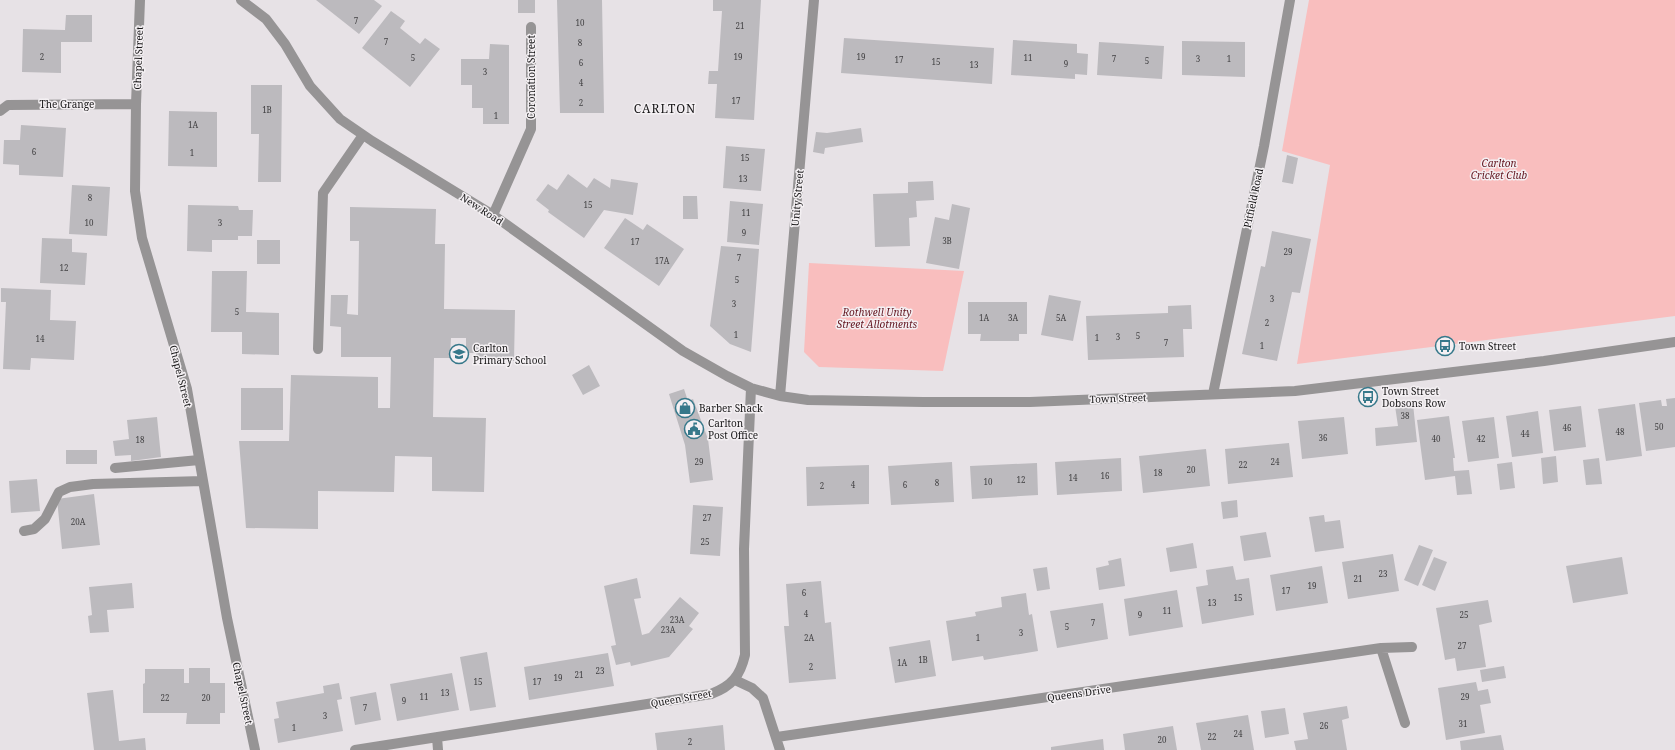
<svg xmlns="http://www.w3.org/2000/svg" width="1675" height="750" font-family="'Noto Serif',serif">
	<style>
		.green { fill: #f9bebe }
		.building { fill: #bcbabe }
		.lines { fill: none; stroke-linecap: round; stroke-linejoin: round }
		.minor { stroke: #969495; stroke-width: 10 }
		.labels { text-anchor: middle; stroke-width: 3; stroke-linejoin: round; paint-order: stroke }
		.number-label { font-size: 8px; fill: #414042 }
		.street-label { font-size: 10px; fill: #181718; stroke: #f4f0f3 }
		.park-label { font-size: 10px; font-style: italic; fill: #63151f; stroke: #f4f0f3 }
		.poi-label { font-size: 10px; fill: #181718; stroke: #f4f0f3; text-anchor: start }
		.quarter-label { font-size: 12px; letter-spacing: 1px; fill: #181718; stroke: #f4f0f3 }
	</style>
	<rect width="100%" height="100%" fill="#e7e2e6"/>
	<!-- green -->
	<path class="green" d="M 1309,0 L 1675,0 L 1675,316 L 1297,364 L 1330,165 L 1282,151 Z
		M 809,263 L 964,271 L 943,371 L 819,367 L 804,352 Z"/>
	<!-- building -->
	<path class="building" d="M 316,0 L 374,0 L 382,6 L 359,34 Z
		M 518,0 L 535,0 L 535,13 L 518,13 Z
		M 557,0 L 602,0 L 604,113 L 560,113 Z
		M 713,0 L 761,0 L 754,120 L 715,118 L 717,84 L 708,84 L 709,71 L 718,71 L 722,11 L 713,11 Z
		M 391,11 L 405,21 L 400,28 L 420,44 L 425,38 L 440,49 L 410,87 L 362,48 Z
		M 66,15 L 92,15 L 92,42 L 61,42 L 61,73 L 22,72 L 23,29 L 65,30 Z
		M 844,38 L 994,48 L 992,84 L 841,73 Z
		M 1013,40 L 1077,44 L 1077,53 L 1088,54 L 1087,75 L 1075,74 L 1075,79 L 1011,75 Z
		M 1182,41 L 1245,42 L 1245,77 L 1182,75 Z
		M 1099,42 L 1164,46 L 1162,79 L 1097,75 Z
		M 490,44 L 509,45 L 509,124 L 483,124 L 483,108 L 472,108 L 472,85 L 461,85 L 461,59 L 489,59 Z
		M 251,85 L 282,85 L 281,182 L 258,182 L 259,134 L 251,134 Z
		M 169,111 L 217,112 L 217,167 L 168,166 Z
		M 21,125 L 66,128 L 63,177 L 19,175 L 19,165 L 3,164 L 4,140 L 20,140 Z
		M 861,128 L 863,142 L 825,148 L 824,154 L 813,152 L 816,132 L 827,133 Z
		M 726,146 L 765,149 L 761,191 L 723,188 Z
		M 1287,155 L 1298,158 L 1293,184 L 1282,182 Z
		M 568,174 L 587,188 L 594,178 L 610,188 L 611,179 L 638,183 L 633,215 L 604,210 L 584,238 L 548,212 L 549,210 L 536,200 L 548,184 L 557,190 Z
		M 933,181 L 934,200 L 916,201 L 917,217 L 909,218 L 910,246 L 875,247 L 873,194 L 908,193 L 908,182 Z
		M 72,185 L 110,187 L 107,236 L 69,234 Z
		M 683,196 L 697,196 L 698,219 L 683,219 Z
		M 730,201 L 763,204 L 759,245 L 727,242 Z
		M 952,204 L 970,208 L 959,269 L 926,263 L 935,217 L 949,220 Z
		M 188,205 L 238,206 L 239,210 L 253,210 L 252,236 L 238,236 L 238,240 L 212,240 L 212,252 L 187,251 Z
		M 350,207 L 436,209 L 435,244 L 445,244 L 444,309 L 515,310 L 514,361 L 476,360 L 476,353 L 466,353 L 466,338 L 451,338 L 450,358 L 434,358 L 433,417 L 486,418 L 484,492 L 432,491 L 432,457 L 395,456 L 394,492 L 318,491 L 318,529 L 246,528 L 239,441 L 289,441 L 291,375 L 378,377 L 378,408 L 390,408 L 391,357 L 341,357 L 341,327 L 330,326 L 331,295 L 348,295 L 347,314 L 358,315 L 359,241 L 350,241 Z
		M 625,218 L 643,230 L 647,224 L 684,249 L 659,286 L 604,248 Z
		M 1272,231 L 1311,239 L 1300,293 L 1292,292 L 1277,361 L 1242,354 L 1261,266 L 1265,267 Z
		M 42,238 L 72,239 L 72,252 L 87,253 L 85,285 L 40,283 Z
		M 257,240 L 280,240 L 280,264 L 257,264 Z
		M 721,246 L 759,249 L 751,352 L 730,344 L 710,326 Z
		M 212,271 L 247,271 L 246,312 L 279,313 L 279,355 L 242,354 L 242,332 L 211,332 Z
		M 1,288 L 51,290 L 50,320 L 76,321 L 74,360 L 31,358 L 30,370 L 3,369 L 6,302 L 1,302 Z
		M 1049,295 L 1081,301 L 1073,341 L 1041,335 Z
		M 968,302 L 1027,302 L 1027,334 L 1019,334 L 1019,341 L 980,341 L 981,334 L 968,334 Z
		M 1191,305 L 1192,329 L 1183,329 L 1184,357 L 1088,360 L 1086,316 L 1168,313 L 1168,306 Z
		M 589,365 L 600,386 L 583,395 L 572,375 Z
		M 241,388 L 283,388 L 283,430 L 241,430 Z
		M 684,389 L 688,401 L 693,399 L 708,439 L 713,480 L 690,483 L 685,445 L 669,394 Z
		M 1675,398 L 1675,447 L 1646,451 L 1639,403 L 1661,400 L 1662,406 L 1667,406 L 1666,399 Z
		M 1413,404 L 1417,442 L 1376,446 L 1375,428 L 1398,426 L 1395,406 Z
		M 1635,404 L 1642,456 L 1606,461 L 1598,409 Z
		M 1581,406 L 1586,447 L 1554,451 L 1549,410 Z
		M 1538,411 L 1543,453 L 1512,457 L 1506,416 Z
		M 1449,416 L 1455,458 L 1453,458 L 1454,471 L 1469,470 L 1472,494 L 1457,495 L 1455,476 L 1425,480 L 1417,420 Z
		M 157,417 L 161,457 L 131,461 L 131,455 L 115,456 L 113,441 L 129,439 L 127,420 Z
		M 1344,417 L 1348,454 L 1302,459 L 1298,421 Z
		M 1494,417 L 1499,458 L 1468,462 L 1462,421 Z
		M 1289,443 L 1293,477 L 1228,484 L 1225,449 Z
		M 1206,449 L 1210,486 L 1143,493 L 1139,456 Z
		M 66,450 L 97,450 L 97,464 L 66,464 Z
		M 1556,456 L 1558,482 L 1543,484 L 1541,458 Z
		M 1121,458 L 1122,491 L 1057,495 L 1055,462 Z
		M 1599,458 L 1602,484 L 1586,485 L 1583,460 Z
		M 952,462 L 954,502 L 891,505 L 888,466 Z
		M 1512,462 L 1515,488 L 1500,490 L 1497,464 Z
		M 1037,463 L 1038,495 L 972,499 L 970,466 Z
		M 869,465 L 869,504 L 807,506 L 806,467 Z
		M 37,479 L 40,511 L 11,513 L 9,481 Z
		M 94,494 L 100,545 L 62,549 L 57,499 Z
		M 1237,500 L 1238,517 L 1223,519 L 1221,502 Z
		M 693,505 L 723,507 L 720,556 L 690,554 Z
		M 1324,515 L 1325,522 L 1340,520 L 1344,548 L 1315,552 L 1309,517 Z
		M 1266,532 L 1271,557 L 1244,561 L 1240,536 Z
		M 1193,543 L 1197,568 L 1170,572 L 1166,548 Z
		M 1419,545 L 1433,550 L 1418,586 L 1404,580 Z
		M 1393,554 L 1399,591 L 1348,599 L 1342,562 Z
		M 1434,557 L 1447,562 L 1435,591 L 1422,585 Z
		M 1622,557 L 1628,594 L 1573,603 L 1566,566 Z
		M 1121,558 L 1125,586 L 1099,590 L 1096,568 L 1109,565 L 1108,561 Z
		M 1233,566 L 1236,580 L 1249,578 L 1254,615 L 1202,624 L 1196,587 L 1208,585 L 1206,570 Z
		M 1322,566 L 1328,603 L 1276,611 L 1270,575 Z
		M 1047,567 L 1050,589 L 1037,591 L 1033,569 Z
		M 637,578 L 641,598 L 634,599 L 642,635 L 649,633 L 680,597 L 699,613 L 689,626 L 693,629 L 669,657 L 631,666 L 630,662 L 616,665 L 611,646 L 616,645 L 604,586 Z
		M 821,581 L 825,623 L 831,622 L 836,679 L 789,683 L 784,626 L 789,626 L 786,584 Z
		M 132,583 L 134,608 L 107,610 L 109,632 L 90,633 L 88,616 L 92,615 L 89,587 Z
		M 1177,590 L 1183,627 L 1129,636 L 1124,599 Z
		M 1026,593 L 1029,615 L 1032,614 L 1038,651 L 984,660 L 983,656 L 952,661 L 946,621 L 976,616 L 975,612 L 1002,607 L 1001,597 Z
		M 1488,600 L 1492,622 L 1479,625 L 1486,667 L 1457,671 L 1455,658 L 1445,660 L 1436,608 Z
		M 1103,603 L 1108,639 L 1057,648 L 1050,611 Z
		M 930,640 L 936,676 L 895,683 L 889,647 Z
		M 487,652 L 496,707 L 470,711 L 460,657 Z
		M 608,653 L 614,686 L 529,700 L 524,667 Z
		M 1504,666 L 1506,678 L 1482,682 L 1480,670 Z
		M 189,668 L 210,668 L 210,683 L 225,683 L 225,713 L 220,713 L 220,724 L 186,724 L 187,713 L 143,713 L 143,684 L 145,683 L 145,669 L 184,669 L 184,683 L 189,683 Z
		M 452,673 L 459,710 L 397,721 L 390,684 Z
		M 1476,682 L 1478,691 L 1488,689 L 1491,703 L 1480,705 L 1485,733 L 1446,740 L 1438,688 Z
		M 339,683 L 342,699 L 337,700 L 343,731 L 278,743 L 274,719 L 279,718 L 276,702 L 324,693 L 323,686 Z
		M 113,690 L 119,741 L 145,738 L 146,750 L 94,750 L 87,693 Z
		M 376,692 L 381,720 L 355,725 L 350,697 Z
		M 1347,706 L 1349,718 L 1342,720 L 1347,750 L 1296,750 L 1294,741 L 1308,739 L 1303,713 Z
		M 1285,708 L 1289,734 L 1265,738 L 1261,711 Z
		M 1248,715 L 1254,750 L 1201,750 L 1196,723 Z
		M 723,725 L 725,750 L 657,750 L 655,733 Z
		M 1173,726 L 1177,750 L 1125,750 L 1123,734 Z
		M 1501,735 L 1504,750 L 1461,750 L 1460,741 Z
		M 1103,739 L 1104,750 L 1051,750 L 1051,747 Z"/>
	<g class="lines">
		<!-- minor -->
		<path class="minor" d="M 140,0 L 136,104 L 135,191 L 142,238 L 187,389 L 227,618 L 255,750
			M 241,0 L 266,19 L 285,44 L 310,86 L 340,119 L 372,141 L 493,215 L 683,351 L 727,376 L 751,388 L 780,396 L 808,400 L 923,402 L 1030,402 L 1295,391 L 1544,361 L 1675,342
			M 0,111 L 8,105 L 136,104
			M 493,215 L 531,129 L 531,27
			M 318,349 L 323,193 L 363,135
			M 1213,394 L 1264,146 L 1290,0
			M 780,396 L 814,0
			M 115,468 L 199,460
			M 24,531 L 34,529 L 45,519 L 59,492 L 70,487 L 93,484 L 203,481
			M 1381,648 L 1405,723
			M 735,680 L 752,688 L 763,698 L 780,750
			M 437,737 L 438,750
			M 777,737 L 1381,648 L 1412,647
			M 355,750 L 711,694 C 732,686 740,676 745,655 L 744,549 L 751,388"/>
	</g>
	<!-- icons -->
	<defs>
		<symbol id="bus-ring" viewBox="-11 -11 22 22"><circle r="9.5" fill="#f4f0f3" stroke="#36788a" stroke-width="1.5"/><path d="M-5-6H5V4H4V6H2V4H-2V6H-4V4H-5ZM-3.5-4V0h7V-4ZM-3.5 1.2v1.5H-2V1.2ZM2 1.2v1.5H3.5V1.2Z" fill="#36788a"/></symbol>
		<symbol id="school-ring" viewBox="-11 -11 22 22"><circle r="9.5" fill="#f4f0f3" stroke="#36788a" stroke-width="1.5"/><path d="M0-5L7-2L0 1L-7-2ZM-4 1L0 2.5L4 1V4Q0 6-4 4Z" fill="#36788a"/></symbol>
		<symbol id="shop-ring" viewBox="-11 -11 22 22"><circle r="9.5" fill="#f4f0f3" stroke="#36788a" stroke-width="1.5"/><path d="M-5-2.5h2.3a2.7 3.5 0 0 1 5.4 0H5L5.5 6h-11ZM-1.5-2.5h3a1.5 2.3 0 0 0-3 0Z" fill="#36788a"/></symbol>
		<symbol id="civic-ring" viewBox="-11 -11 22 22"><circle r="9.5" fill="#f4f0f3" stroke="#36788a" stroke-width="1.5"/><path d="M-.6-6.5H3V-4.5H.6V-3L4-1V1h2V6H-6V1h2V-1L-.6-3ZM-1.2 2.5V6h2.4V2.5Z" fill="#36788a"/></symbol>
	</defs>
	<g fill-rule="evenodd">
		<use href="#bus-ring" x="1434" y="335" width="22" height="22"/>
		<use href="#school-ring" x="448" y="343" width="22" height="22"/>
		<use href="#bus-ring" x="1357" y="386" width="22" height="22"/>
		<use href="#shop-ring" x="674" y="397" width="22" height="22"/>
		<use href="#civic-ring" x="683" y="418" width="22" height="22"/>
	</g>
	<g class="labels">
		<!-- number labels -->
		<g class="number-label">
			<text x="356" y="24">7</text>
			<text x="580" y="26">10</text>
			<text x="740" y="29">21</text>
			<text x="386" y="45">7</text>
			<text x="580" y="46">8</text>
			<text x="42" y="60">2</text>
			<text x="738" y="60">19</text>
			<text x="861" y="60">19</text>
			<text x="413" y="61">5</text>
			<text x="1028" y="61">11</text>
			<text x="1114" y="62">7</text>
			<text x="1198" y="62">3</text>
			<text x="1229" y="62">1</text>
			<text x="899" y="63">17</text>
			<text x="1147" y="64">5</text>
			<text x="936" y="65">15</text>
			<text x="581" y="66">6</text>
			<text x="1066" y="67">9</text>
			<text x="974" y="68">13</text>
			<text x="485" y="75">3</text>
			<text x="581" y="86">4</text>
			<text x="736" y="104">17</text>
			<text x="581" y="106">2</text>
			<text x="267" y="113">1B</text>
			<text x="496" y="119">1</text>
			<text x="193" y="128">1A</text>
			<text x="34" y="155">6</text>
			<text x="192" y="156">1</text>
			<text x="745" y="161">15</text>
			<text x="743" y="182">13</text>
			<text x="90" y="201">8</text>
			<text x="588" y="208">15</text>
			<text x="746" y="216">11</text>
			<text x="89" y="226">10</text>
			<text x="220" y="226">3</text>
			<text x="744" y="236">9</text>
			<text x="947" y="244">3B</text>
			<text x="635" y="245">17</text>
			<text x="1288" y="255">29</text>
			<text x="739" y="261">7</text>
			<text x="662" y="264">17A</text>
			<text x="64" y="271">12</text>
			<text x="737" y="283">5</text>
			<text x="1272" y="302">3</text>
			<text x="734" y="307">3</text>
			<text x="237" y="315">5</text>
			<text x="984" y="321">1A</text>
			<text x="1013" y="321">3A</text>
			<text x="1061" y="321">5A</text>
			<text x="1267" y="326">2</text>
			<text x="736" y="338">1</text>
			<text x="1138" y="339">5</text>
			<text x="1118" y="340">3</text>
			<text x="1097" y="341">1</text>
			<text x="40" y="342">14</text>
			<text x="1166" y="346">7</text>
			<text x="1262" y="349">1</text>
			<text x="1405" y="419">38</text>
			<text x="1659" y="430">50</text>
			<text x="1567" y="431">46</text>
			<text x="1620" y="435">48</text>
			<text x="1525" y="437">44</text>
			<text x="1323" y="441">36</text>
			<text x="1436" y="442">40</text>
			<text x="1481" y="442">42</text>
			<text x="140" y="443">18</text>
			<text x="699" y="465">29</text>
			<text x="1275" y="465">24</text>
			<text x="1243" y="468">22</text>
			<text x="1191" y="473">20</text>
			<text x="1158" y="476">18</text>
			<text x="1105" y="479">16</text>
			<text x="1073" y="481">14</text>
			<text x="1021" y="483">12</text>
			<text x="988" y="485">10</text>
			<text x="937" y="486">8</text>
			<text x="853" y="488">4</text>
			<text x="905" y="488">6</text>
			<text x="822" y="489">2</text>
			<text x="707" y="521">27</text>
			<text x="78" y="525">20A</text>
			<text x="705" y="545">25</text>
			<text x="1383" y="577">23</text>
			<text x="1358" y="582">21</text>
			<text x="1312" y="589">19</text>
			<text x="1286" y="594">17</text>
			<text x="804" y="596">6</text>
			<text x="1238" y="601">15</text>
			<text x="1212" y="606">13</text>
			<text x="1167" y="614">11</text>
			<text x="806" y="617">4</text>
			<text x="1140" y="618">9</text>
			<text x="1464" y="618">25</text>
			<text x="677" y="623">23A</text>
			<text x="1093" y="626">7</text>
			<text x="1067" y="630">5</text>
			<text x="668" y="633">23A</text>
			<text x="1021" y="636">3</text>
			<text x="809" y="641">2A</text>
			<text x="978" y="641">1</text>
			<text x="1462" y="649">27</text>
			<text x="923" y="663">1B</text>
			<text x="902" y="666">1A</text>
			<text x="811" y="670">2</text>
			<text x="600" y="674">23</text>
			<text x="579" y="678">21</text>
			<text x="558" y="681">19</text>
			<text x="478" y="685">15</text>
			<text x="537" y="685">17</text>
			<text x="445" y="696">13</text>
			<text x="424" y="700">11</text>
			<text x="1465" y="700">29</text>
			<text x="165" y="701">22</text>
			<text x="206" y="701">20</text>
			<text x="404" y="704">9</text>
			<text x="365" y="711">7</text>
			<text x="325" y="719">3</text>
			<text x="1463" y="727">31</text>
			<text x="1324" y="729">26</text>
			<text x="294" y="731">1</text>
			<text x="1238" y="737">24</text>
			<text x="1212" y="740">22</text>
			<text x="1162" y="743">20</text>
			<text x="690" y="745">2</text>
		</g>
		<!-- street labels -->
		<g class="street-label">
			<text transform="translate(138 58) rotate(-88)" y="4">Chapel Street</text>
			<text transform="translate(531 77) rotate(-90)" y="4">Coronation Street</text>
			<text x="67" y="108">The Grange</text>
			<text transform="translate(797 198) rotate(-85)" y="4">Unity Street</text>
			<text transform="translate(1253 198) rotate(-78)" y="4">Pitfield Road</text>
			<text transform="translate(482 209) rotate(33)" y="4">New Road</text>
			<text transform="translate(181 376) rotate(76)" y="4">Chapel Street</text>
			<text transform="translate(1118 398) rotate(-2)" y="4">Town Street</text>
			<text transform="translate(243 693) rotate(78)" y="4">Chapel Street</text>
			<text transform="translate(1079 693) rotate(-8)" y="4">Queens Drive</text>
			<text transform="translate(681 698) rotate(-10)" y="4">Queen Street</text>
		</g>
		<!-- park labels -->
		<g class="park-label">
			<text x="1499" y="167">Carlton<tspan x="1499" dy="12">Cricket Club</tspan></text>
			<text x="877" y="316">Rothwell Unity<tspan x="877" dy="12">Street Allotments</tspan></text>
		</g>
		<!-- poi labels -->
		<g class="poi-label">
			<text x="1459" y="350">Town Street</text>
			<text x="473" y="352">Carlton<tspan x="473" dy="12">Primary School</tspan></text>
			<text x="1382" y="395">Town Street<tspan x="1382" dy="12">Dobsons Row</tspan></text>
			<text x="699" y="412">Barber Shack</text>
			<text x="708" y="427">Carlton<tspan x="708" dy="12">Post Office</tspan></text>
		</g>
		<!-- quarter labels -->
		<g class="quarter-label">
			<text x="665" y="113">CARLTON</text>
		</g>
	</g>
</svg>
